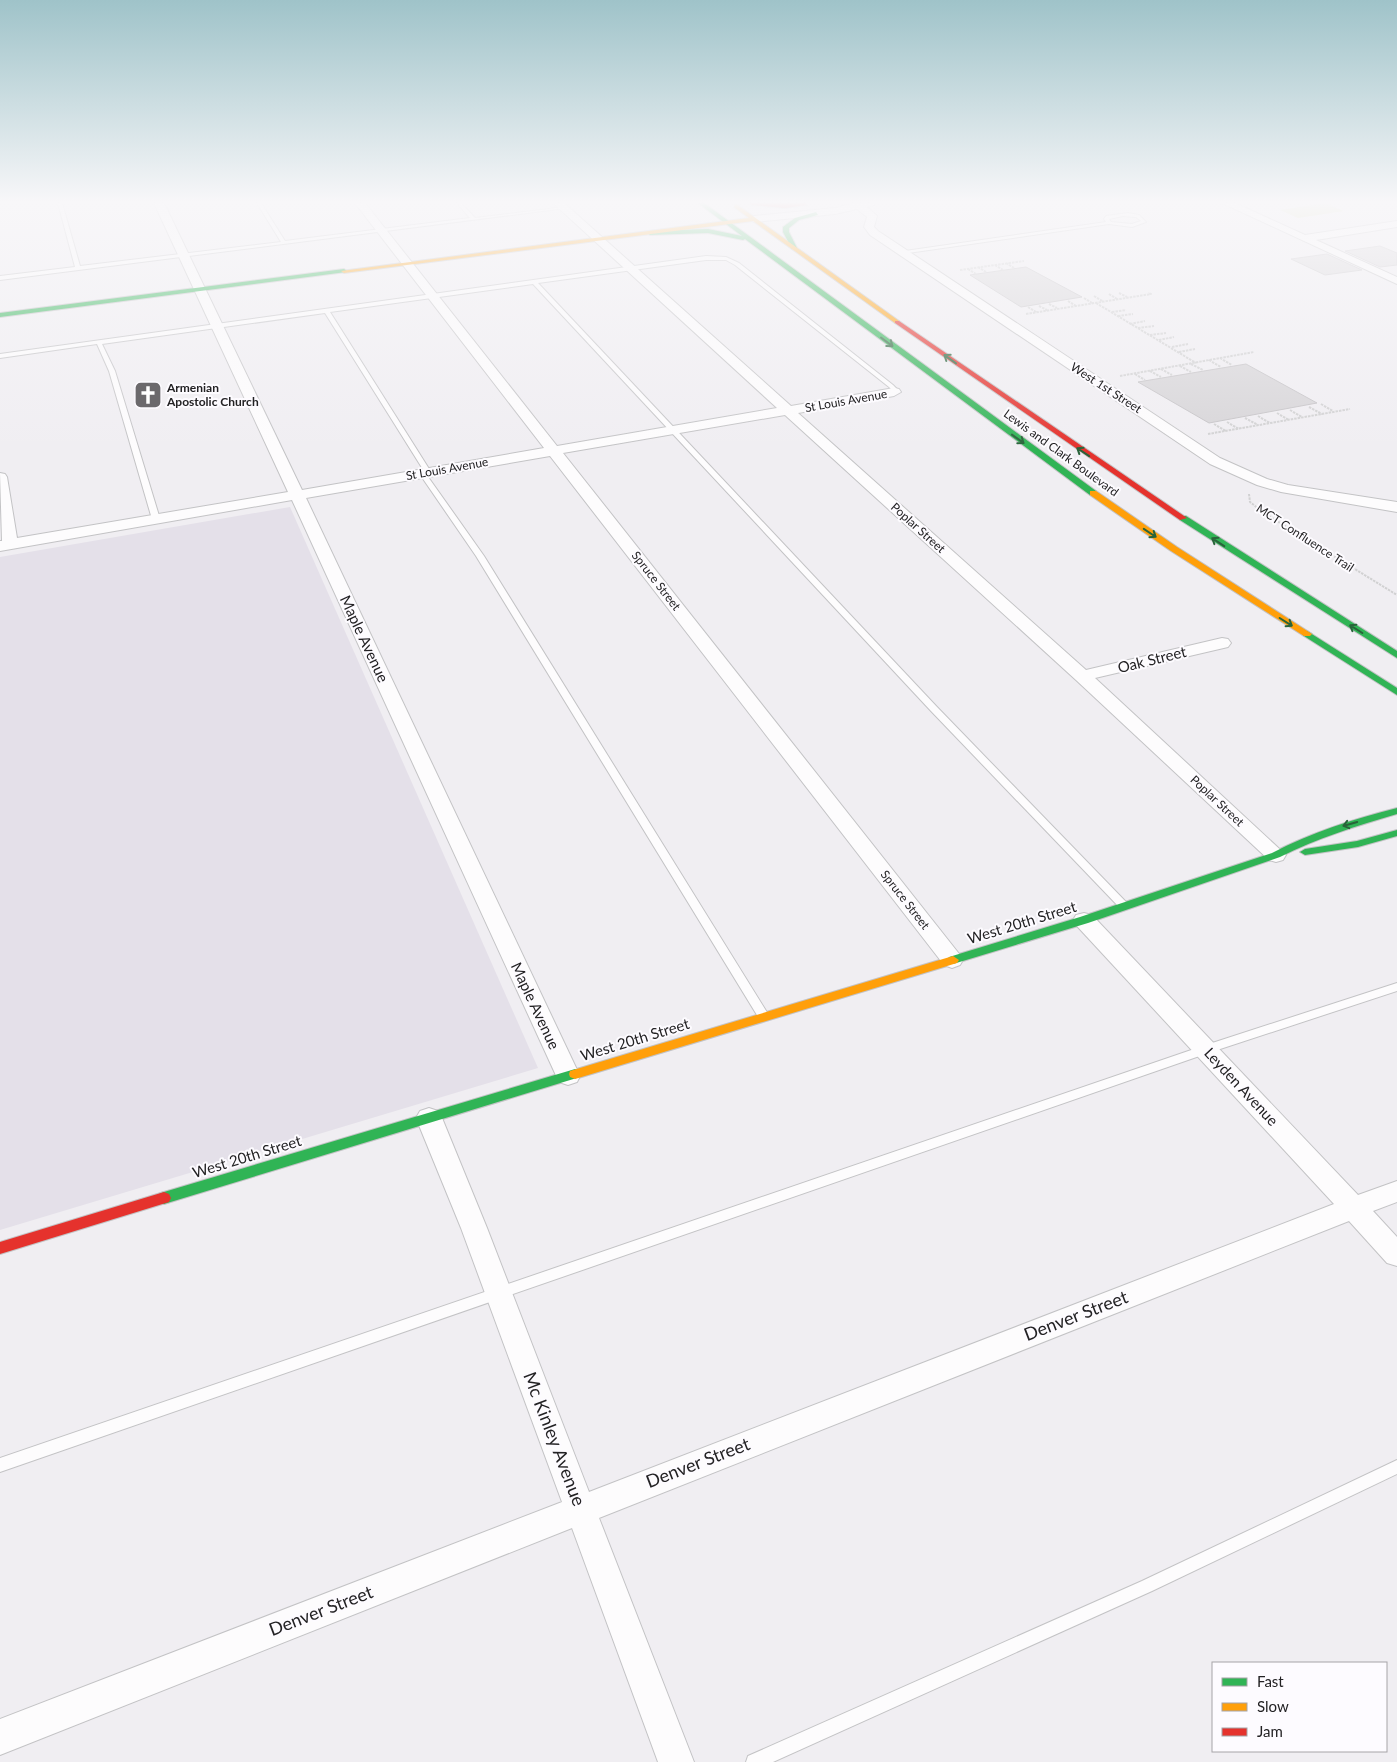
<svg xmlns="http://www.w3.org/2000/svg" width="1397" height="1762" font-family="Lato,sans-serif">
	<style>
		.built { fill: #e4e0e9 }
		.water { fill: #d1d99b }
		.building { fill: #d7d5d8; stroke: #c5c3c6 }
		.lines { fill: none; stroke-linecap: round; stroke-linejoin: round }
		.lane-casing { stroke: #c3c3c5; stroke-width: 2 }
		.street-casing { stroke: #c3c3c5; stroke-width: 2 }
		.fast-casing { stroke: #c3c3c5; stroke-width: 2 }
		.slow-casing { stroke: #c3c3c5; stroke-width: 2 }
		.jam-casing { stroke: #c3c3c5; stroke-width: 2 }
		.path { stroke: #d1d1d2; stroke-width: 2; stroke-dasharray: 2.5 1; stroke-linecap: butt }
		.lane { fill: #fdfcfd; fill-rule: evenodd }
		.street { fill: #fdfcfd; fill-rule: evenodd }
		.fast { fill: #30b455; fill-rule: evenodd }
		.slow { fill: #ff9f0a; fill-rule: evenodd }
		.jam { fill: #e5322d; fill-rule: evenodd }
		.oneway { stroke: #29643a }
		.labels { text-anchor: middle; stroke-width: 4; stroke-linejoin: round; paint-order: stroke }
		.far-poi-label { font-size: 12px; font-weight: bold; fill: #232224; stroke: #fdfbff; text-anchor: start }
		.far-street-label { font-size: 12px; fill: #232224; stroke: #fdfbff }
		.street-label { font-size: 15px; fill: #232224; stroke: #fdfbff }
		.near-street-label { font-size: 18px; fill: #232224; stroke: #fdfbff }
	</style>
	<rect width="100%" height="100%" fill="#f0eef2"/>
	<!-- built -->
	<path class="built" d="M 290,507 L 538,1068 L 0,1230 L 0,557 Z"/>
	<!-- water -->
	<path class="water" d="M 1325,203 L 1344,211 L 1298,218 L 1280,210 Z"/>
	<!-- building -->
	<path class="building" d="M 1380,246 L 1397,253 L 1397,265 L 1380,267 L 1345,251 Z
		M 1327,254 L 1362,270 L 1325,275 L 1291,259 Z
		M 1026,267 L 1082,297 L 1021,307 L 970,275 Z
		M 1246,364 L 1317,403 L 1209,423 L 1138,382 Z"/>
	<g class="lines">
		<defs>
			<path id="lane" d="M 58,203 L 62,203 L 80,266 L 281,242 L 257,203 L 261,203 L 285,241 L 470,218 L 457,203 L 461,203 L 475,218 L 564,207 L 566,208 L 0,280 L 0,276 L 75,267 Z
				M 1128,213 L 1139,215 L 1146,222 L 1132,227 L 1109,224 L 901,254 L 898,252 L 1106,222 L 1104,219 L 1106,216 ZM 1123,216 L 1136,217 L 1141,221 L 1132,224 L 1111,222 L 1109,219 Z
				M 706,256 L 726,257 L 739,263 L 893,385 L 898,390 L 896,393 L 892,393 L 892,390 L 889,387 L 735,265 L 726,260 L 706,260 L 538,283 L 937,707 L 1128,904 L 1129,906 L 1128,908 L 1120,908 L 931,711 L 533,284 L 330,312 L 431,472 L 426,474 L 484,556 L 768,1014 L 770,1017 L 768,1020 L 760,1020 L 476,556 L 419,473 L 424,471 L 325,313 L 102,344 L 115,371 L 160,519 L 156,521 L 152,519 L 109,371 L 97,344 L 0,358 L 0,354 Z
				M 1397,983 L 1397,991 L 1211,1052 L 0,1472 L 0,1458 L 1203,1046 Z
				M 1397,1460 L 1397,1474 L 1152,1591 L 773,1762 L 746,1762 L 748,1756 L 1142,1581 Z"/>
			<path id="street" d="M 154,203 L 164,203 L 302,490 L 544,448 L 355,203 L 365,203 L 557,446 L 777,408 L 553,203 L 564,203 L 791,406 L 894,388 L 899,389 L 901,392 L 894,396 L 798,413 L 1086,670 L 1222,638 L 1228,639 L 1231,643 L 1228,647 L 1095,678 L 1286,855 L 1283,860 L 1276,862 L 1269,860 L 1076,680 L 785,415 L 563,453 L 960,955 L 963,960 L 960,965 L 952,968 L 944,965 L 550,456 L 306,498 L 580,1076 L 577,1082 L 568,1085 L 559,1082 L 292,500 L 0,551 L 0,541 L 2,541 L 0,473 L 5,474 L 7,477 L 17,538 L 288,492 Z
				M 850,203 L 875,203 L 874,205 L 867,207 L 877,216 L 874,227 L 878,231 L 1220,458 L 1267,479 L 1288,485 L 1397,502 L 1397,512 L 1281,492 L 1257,485 L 1210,464 L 870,235 L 864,227 L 867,217 L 857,209 L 835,214 L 754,222 L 749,219 L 754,216 L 835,208 L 851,204 Z
				M 1222,203 L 1235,203 L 1305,235 L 1397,221 L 1397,227 L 1316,240 L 1397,277 L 1397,284 Z
				M 1084,913 L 1092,915 L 1358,1195 L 1397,1181 L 1397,1202 L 1373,1211 L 1397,1237 L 1397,1266 L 1387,1263 L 1349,1221 L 599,1518 L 694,1762 L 658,1762 L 572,1528 L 0,1755 L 0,1719 L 562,1502 L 461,1228 L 416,1118 L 420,1111 L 429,1108 L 438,1111 L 442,1118 L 487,1228 L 589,1492 L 1334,1204 L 1076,925 L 1073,920 L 1076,915 Z"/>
			<path id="fast" d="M 698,203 L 704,203 L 1096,491 L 1096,495 L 1090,495 L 745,239 L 743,240 L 708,233 L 650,235 L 647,233 L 650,231 L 708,229 L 742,236 Z
				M 816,212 L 818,215 L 799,220 L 789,228 L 789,232 L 797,248 L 792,249 L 783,232 L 783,227 L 795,218 Z
				M 344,269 L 347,271 L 346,272 L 0,317 L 0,313 Z
				M 1180,516 L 1186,516 L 1397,651 L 1397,658 L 1180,520 Z
				M 1307,631 L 1397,688 L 1397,695 L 1304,636 L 1302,634 Z
				M 1397,808 L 1397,814 C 1357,826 1317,838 1280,857 L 1088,923 L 953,964 L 947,960 L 949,957 L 1080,917 L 1272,853 C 1312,832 1354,819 1397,808 Z
				M 1397,830 L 1397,836 L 1358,847 L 1305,855 L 1300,852 L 1305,849 L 1357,841 Z
				M 575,1069 L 580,1071 L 581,1074 L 580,1077 L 164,1204 L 159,1202 L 157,1198 L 159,1194 L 164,1192 Z"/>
			<path id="slow" d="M 736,204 L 899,321 L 899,323 L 895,323 L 753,221 L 344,273 L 341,271 L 749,218 L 734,207 Z
				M 1090,491 L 1096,491 L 1177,547 L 1312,634 L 1310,636 L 1304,636 L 1171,551 L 1090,495 Z
				M 953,956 L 959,960 L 957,963 L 575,1079 L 570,1077 L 569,1074 L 570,1071 Z"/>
			<path id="jam" d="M 750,203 L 804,203 L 807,205 L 785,208 L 752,205 Z
				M 895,321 L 899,321 L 1187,518 L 1180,520 L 895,323 Z
				M 164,1192 L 169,1194 L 171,1198 L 169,1202 L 0,1254 L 0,1242 Z"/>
		</defs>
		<!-- lane casing -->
		<use href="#lane" class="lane-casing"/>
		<!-- street casing -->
		<use href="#street" class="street-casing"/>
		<!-- fast casing -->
		<use href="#fast" class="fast-casing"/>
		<!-- slow casing -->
		<use href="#slow" class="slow-casing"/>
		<!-- jam casing -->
		<use href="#jam" class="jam-casing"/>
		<!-- path -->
		<path class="path" d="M 1006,263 L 1014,268
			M 995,265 L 1003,270
			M 978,267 L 986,272
			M 968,269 L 976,274
			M 960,270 L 1024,261
			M 1119,293 L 1127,297
			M 1109,294 L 1117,299
			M 1094,296 L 1104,302
			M 1084,298 L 1092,303
			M 1068,301 L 1076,306
			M 1096,303 L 1196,363
			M 1049,304 L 1057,308
			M 1039,306 L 1047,310
			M 1028,307 L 1036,312
			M 1112,312 L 1126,310
			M 1026,314 L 1151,294 L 1148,293
			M 1118,316 L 1133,314
			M 1130,324 L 1145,321
			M 1138,328 L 1154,326
			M 1150,335 L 1166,333
			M 1159,340 L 1174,337
			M 1172,347 L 1188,344
			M 1179,352 L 1195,349
			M 1220,358 L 1232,365
			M 1209,360 L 1221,367
			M 1191,364 L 1203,370
			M 1180,366 L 1191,372
			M 1161,369 L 1172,375
			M 1150,371 L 1161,377
			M 1135,374 L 1145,380
			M 1120,376 L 1254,352
			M 1321,404 L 1333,411
			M 1309,407 L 1322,414
			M 1290,410 L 1302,417
			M 1277,413 L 1289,420
			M 1258,416 L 1270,423
			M 1245,418 L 1258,425
			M 1227,422 L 1239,429
			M 1214,424 L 1226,431
			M 1208,434 L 1350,409
			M 1249,494 L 1250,502 L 1264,513 L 1397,595"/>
		<!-- lane -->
		<use href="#lane" class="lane"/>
		<!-- street -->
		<use href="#street" class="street"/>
		<!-- fast -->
		<use href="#fast" class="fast"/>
		<!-- slow -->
		<use href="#slow" class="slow"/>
		<!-- jam -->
		<use href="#jam" class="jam"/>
	</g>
	<!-- one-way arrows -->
	<defs><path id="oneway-shaft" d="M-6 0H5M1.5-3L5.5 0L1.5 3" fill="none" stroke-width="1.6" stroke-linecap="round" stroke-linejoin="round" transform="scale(1.25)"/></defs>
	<g class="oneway">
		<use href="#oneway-shaft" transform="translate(887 342) rotate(37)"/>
		<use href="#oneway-shaft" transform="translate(950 359) rotate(-144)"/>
		<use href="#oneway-shaft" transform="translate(1018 439) rotate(36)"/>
		<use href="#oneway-shaft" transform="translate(1083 452) rotate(-146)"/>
		<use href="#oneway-shaft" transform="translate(1150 533) rotate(34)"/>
		<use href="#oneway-shaft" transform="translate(1218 542) rotate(-147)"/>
		<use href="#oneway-shaft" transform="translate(1286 622) rotate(32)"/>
		<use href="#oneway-shaft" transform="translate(1356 629) rotate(-148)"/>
		<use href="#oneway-shaft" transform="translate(1350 824) rotate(164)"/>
	</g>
	<!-- sky -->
	<linearGradient id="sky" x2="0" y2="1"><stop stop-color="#9fc3c9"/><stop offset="0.45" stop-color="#f8f7f9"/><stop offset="1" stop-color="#f8f7f9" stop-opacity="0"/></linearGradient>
	<rect width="1397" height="449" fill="url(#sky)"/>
	<!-- icons -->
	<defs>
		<symbol id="church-square" viewBox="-11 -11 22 22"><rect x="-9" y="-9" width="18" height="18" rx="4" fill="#6b696c" stroke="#fdfbff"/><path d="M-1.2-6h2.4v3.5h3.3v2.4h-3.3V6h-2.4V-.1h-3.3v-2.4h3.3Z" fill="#fff"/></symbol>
	</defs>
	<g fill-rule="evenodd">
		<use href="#church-square" x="132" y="379" width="32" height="32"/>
	</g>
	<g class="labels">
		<!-- far-poi labels -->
		<g class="far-poi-label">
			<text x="167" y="392">Armenian<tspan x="167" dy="14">Apostolic Church</tspan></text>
		</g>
		<!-- far-street labels -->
		<g class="far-street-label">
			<text transform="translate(1106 388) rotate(33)" y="4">West 1st Street</text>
			<text transform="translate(846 401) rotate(-10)" y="4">St Louis Avenue</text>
			<text transform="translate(1061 453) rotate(36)" y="4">Lewis and Clark Boulevard</text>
			<text transform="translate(447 469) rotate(-10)" y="4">St Louis Avenue</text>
			<text transform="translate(918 528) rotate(42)" y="4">Poplar Street</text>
			<text transform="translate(1305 538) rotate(33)" y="4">MCT Confluence Trail</text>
			<text transform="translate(656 581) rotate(52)" y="4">Spruce Street</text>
			<text transform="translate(1217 801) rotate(43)" y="4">Poplar Street</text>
			<text transform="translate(905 900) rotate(52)" y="4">Spruce Street</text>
		</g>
		<!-- street labels -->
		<g class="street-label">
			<text transform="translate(364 639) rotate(65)" y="5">Maple Avenue</text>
			<text transform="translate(1152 660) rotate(-14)" y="5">Oak Street</text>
			<text transform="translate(1022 923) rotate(-17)" y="5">West 20th Street</text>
			<text transform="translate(535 1006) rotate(65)" y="5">Maple Avenue</text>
			<text transform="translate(635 1040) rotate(-17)" y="5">West 20th Street</text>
			<text transform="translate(1241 1087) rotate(47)" y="5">Leyden Avenue</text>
			<text transform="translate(247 1157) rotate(-17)" y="5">West 20th Street</text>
		</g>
		<!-- near-street labels -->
		<g class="near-street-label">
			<text transform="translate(1076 1316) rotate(-21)" y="6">Denver Street</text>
			<text transform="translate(554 1439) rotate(69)" y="6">Mc Kinley Avenue</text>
			<text transform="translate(698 1463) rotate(-21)" y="6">Denver Street</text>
			<text transform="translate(321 1611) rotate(-21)" y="6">Denver Street</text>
		</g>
	</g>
	<!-- legend -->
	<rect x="1212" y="1662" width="175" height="90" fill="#fdfbff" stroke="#a6a4a7"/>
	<rect x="1222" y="1678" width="25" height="8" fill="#30b455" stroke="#a6a4a7"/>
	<text x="1257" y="1687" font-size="15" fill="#232224">Fast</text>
	<rect x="1222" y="1703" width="25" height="8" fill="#ff9f0a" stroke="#a6a4a7"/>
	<text x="1257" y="1712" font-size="15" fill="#232224">Slow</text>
	<rect x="1222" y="1728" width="25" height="8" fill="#e5322d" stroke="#a6a4a7"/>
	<text x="1257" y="1737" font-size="15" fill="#232224">Jam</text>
</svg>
